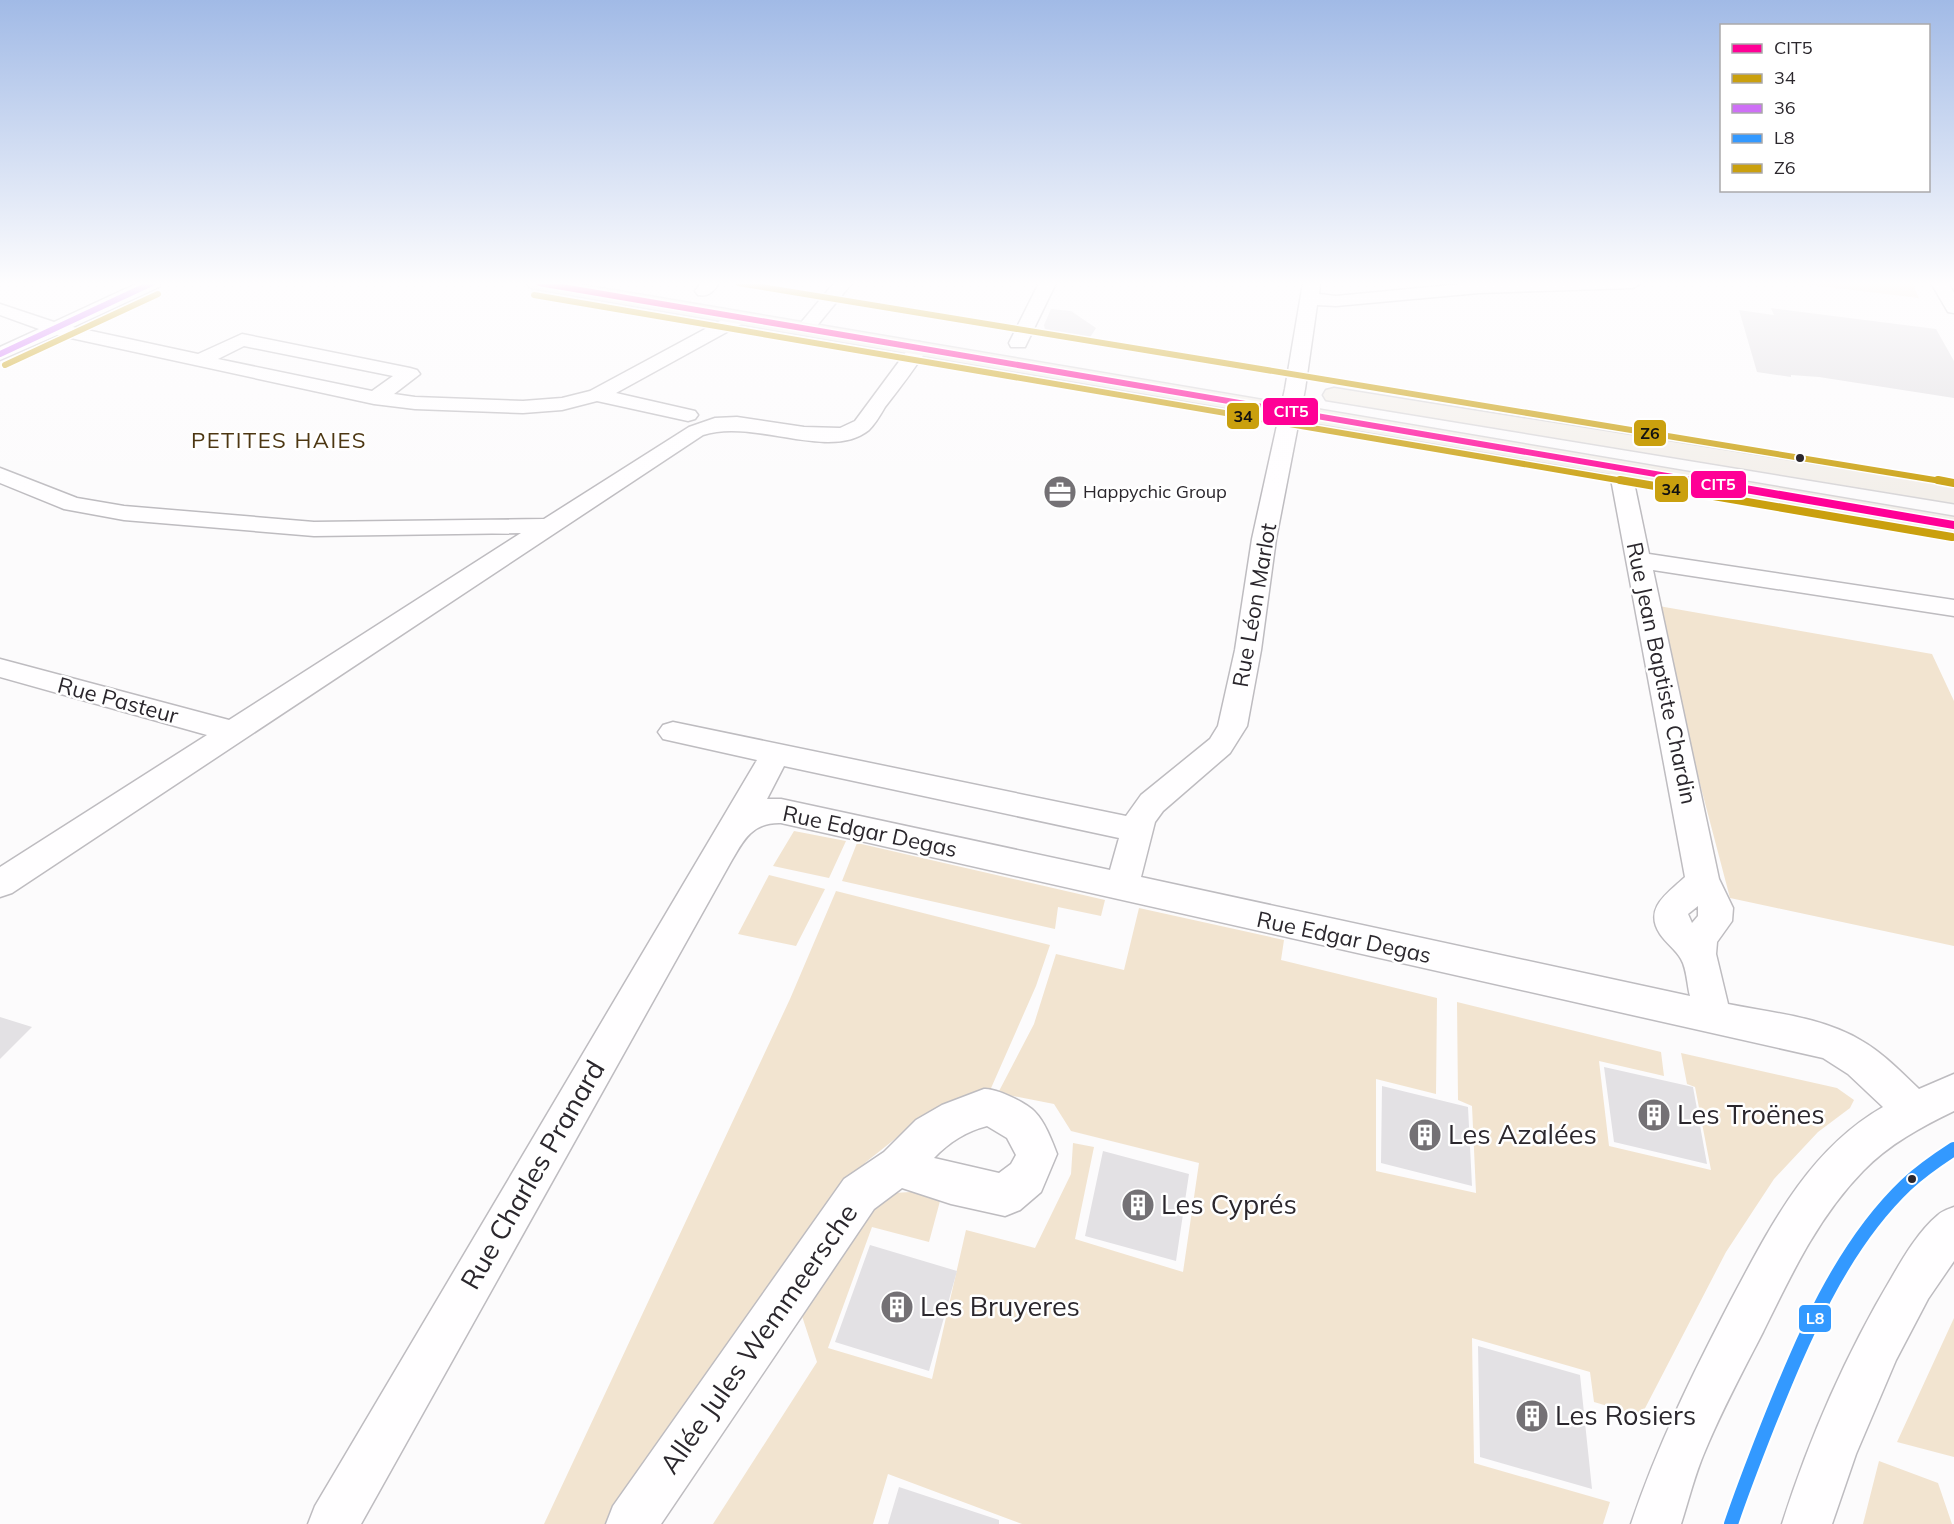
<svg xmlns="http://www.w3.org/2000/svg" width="1954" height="1524" font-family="Mulish,sans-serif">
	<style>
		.green { fill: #f2e4d0 }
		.building { fill: #e3e1e4 }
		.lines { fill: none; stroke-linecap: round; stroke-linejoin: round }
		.minor-casing { stroke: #bebcc0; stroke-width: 3 }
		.primary-casing { stroke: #d8d6d8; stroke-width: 3 }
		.minor { fill: #fffeff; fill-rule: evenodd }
		.primary { fill: #f3efea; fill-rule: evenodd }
		.bus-1-far1-casing { stroke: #fff; stroke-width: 9 }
		.bus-1-casing { stroke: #fff; stroke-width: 11 }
		.bus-2-far1-casing { stroke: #fff; stroke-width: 9 }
		.bus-2-casing { stroke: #fff; stroke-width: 11 }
		.bus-3-casing { stroke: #fff; stroke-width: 9 }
		.bus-4-casing { stroke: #fff; stroke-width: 18 }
		.bus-5-far1-casing { stroke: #fff; stroke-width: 9 }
		.bus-5-casing { stroke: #fff; stroke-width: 11 }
		.bus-1-far1 { stroke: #ff0096; stroke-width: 6 }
		.bus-1 { stroke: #ff0096; stroke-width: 8 }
		.bus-2-far1 { stroke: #caa00e; stroke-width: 6 }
		.bus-2 { stroke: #caa00e; stroke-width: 8 }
		.bus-3 { stroke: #ce70f6; stroke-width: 6 }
		.bus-4 { stroke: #39f; stroke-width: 14 }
		.bus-5-far1 { stroke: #caa00e; stroke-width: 6 }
		.bus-5 { stroke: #caa00e; stroke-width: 8 }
		.bus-dot { fill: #2b272d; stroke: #fff; stroke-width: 2 }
		.labels { text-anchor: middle; stroke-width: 5; stroke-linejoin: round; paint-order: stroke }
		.far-poi-label { font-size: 18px; fill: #2b272d; stroke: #fff; text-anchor: start }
		.far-quarter-label { font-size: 22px; letter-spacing: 1.5px; fill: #4d3712; stroke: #fff }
		.street-label { font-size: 22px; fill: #2b272d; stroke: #fff }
		.near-poi-label { font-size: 27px; fill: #2b272d; stroke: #fff; text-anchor: start }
		.near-street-label { font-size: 27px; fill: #2b272d; stroke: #fff }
		.line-badge { stroke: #fff; stroke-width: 2 }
		.badge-label { font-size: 16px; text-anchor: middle; font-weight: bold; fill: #fff }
		.pale-badge-label { font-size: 16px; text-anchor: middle; font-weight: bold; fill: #111 }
	</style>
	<rect width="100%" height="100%" fill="#fcfbfc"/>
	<!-- green -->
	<path class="green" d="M 1802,283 L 1912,283 L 1919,298 L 1802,284 Z
		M 1653,605 L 1932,654 L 1954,701 L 1954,946 L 1730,898 Z
		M 794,831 L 846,841 L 829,878 L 773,866 Z
		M 857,843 L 1105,900 L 1101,916 L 1058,907 L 1055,929 L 842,881 Z
		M 769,875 L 825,889 L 796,946 L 738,934 Z
		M 836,891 L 1050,945 L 1036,986 L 988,1095 L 910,1127 L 866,1162 L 612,1524 L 544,1524 L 790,999 Z
		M 1139,908 L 1284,940 L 1281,960 L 1437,998 L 1436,1094 L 1376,1079 L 1376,1171 L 1476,1193 L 1472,1106 L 1458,1100 L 1457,1002 L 1661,1052 L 1664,1076 L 1599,1061 L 1609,1146 L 1711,1170 L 1695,1087 L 1687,1084 L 1681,1053 L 1837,1088 L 1854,1100 L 1850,1108 L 1818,1132 L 1774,1179 L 1726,1252 L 1641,1416 L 1594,1402 L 1590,1372 L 1472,1338 L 1474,1463 L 1610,1502 L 1603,1524 L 1022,1524 L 888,1474 L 873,1524 L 713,1524 L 817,1362 L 801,1313 L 853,1225 L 894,1193 L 943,1190 L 929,1242 L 872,1227 L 828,1348 L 932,1379 L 966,1230 L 1035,1248 L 1071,1174 L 1073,1143 L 1094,1147 L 1075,1239 L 1183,1272 L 1199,1163 L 1071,1131 L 1054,1104 L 998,1093 L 1034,1024 L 1056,954 L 1124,970 Z
		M 1954,1318 L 1954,1457 L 1897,1442 Z
		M 1879,1461 L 1938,1483 L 1952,1524 L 1863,1524 Z"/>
	<!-- building -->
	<path class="building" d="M 1771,308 L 1936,329 L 1954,361 L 1954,398 L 1819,377 L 1791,375 L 1791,377 L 1757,372 L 1739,310 L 1774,315 Z
		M 1051,309 L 1071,311 L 1096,328 L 1087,342 L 1046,335 L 1044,325 Z
		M 0,1017 L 32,1027 L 0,1059 Z
		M 1604,1067 L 1693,1087 L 1707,1164 L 1614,1142 Z
		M 1382,1086 L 1468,1107 L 1472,1186 L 1381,1163 Z
		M 1103,1151 L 1189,1174 L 1176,1261 L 1085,1236 Z
		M 870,1245 L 957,1271 L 929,1371 L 835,1342 Z
		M 1478,1346 L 1580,1375 L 1592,1489 L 1480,1457 Z
		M 899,1487 L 999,1520 L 999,1524 L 888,1524 Z"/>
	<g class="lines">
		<defs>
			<path id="minor" d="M 138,283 L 161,283 L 159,287 L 73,327 L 198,354 L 242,334 L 410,368 L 417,370 L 420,374 L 394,394 L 415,397 L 523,401 L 562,398 L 590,391 L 733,314 L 745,314 L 748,318 L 745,322 L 616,393 L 695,411 L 698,415 L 695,419 L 688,421 L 597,401 L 562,410 L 523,413 L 415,409 L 374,404 L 57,335 L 0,360 L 0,347 L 39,329 L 0,315 L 0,304 L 54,322 ZM 244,346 L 393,376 L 372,391 L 218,359 Z
				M 701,283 L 719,283 C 713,292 709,297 698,295 L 695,291 Z
				M 834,283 L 852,283 L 811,333 L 799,333 L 796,329 L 799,325 Z
				M 1039,283 L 1056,283 L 1025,347 L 1011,347 L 1009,343 Z
				M 1303,283 L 1320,283 L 1319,294 L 1336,296 L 1472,283 L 1641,283 L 1633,288 L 1479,293 L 1336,306 L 1317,305 L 1305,389 L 1276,539 L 1261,650 L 1247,726 L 1230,753 L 1163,811 L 1155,822 L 1141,877 L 1690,996 C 1687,985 1687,969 1681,959 C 1676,950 1666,943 1660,934 C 1643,908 1668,893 1685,877 L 1609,468 L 1612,463 L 1620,461 L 1628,463 L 1631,468 L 1649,554 L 1954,600 L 1954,616 L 1653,570 L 1719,879 L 1733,908 L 1732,921 L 1717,942 L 1716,954 L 1728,1004 C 1772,1013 1823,1017 1862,1041 C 1883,1053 1901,1072 1919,1089 L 1954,1074 L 1954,1111 C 1921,1127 1889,1144 1863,1171 C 1818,1217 1791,1275 1763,1332 C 1743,1371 1722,1410 1705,1451 C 1695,1474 1689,1499 1681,1524 L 1631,1524 C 1658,1444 1692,1375 1731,1300 C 1770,1227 1808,1150 1883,1107 L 1848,1074 L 1823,1058 L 781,823 C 750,822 742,843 728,867 L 361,1524 L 308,1524 L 315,1506 L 757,760 L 663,739 L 658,732 L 663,725 L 673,722 L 1126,816 L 1141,795 L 1210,739 L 1218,726 L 1235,650 L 1252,539 L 1285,389 ZM 784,766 L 1119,838 L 1110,870 L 781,799 L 767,799 ZM 1698,906 L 1698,916 L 1692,923 L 1688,914 Z
				M 1931,283 L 1948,283 L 1954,293 L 1954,313 L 1948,312 Z
				M 919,342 L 926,344 L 928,348 C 915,368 900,388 885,407 C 881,414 875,424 869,430 C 829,462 754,418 703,435 L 12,893 L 0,897 L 0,867 L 207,735 L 0,677 L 0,659 L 229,720 L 521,533 L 314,536 L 124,520 L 64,509 L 0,483 L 0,468 L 77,498 L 124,506 L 314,522 L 544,519 L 689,427 L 715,418 L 737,417 L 804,427 L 840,428 L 855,421 L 912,344 Z
				M 984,1089 C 996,1088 1027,1103 1035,1112 C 1045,1122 1052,1141 1057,1154 L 1041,1192 L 1020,1210 L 1005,1216 L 951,1204 L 902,1188 L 874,1209 L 661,1524 L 606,1524 L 613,1506 L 844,1179 L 884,1152 L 916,1120 L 942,1105 ZM 987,1126 L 1007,1138 L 1016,1155 L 1011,1164 L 999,1173 L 934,1158 C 948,1143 967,1131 987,1126 Z
				M 1954,1207 L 1954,1261 L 1928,1299 L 1896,1360 L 1856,1454 L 1832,1524 L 1782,1524 C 1809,1439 1846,1354 1892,1277 C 1904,1256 1919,1231 1938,1215 C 1942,1211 1949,1209 1954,1207 Z"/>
			<path id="primary" d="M 527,283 L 572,283 L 1954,517 L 1954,533 L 536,289 L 529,287 Z
				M 1334,388 L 1954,487 L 1954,503 L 1326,400 L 1323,395 L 1326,390 Z"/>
		</defs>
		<!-- minor casing -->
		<use href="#minor" class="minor-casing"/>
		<!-- primary casing -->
		<use href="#primary" class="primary-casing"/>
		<!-- minor -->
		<use href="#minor" class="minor"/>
		<!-- primary -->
		<use href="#primary" class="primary"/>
		<defs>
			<path id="bus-1-far1" d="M 539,283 L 1702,482"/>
			<path id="bus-1" d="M 1693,480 L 1954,525"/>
			<path id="bus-2-far1" d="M 534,295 L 1629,482
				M 5,365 L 158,294"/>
			<path id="bus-2" d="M 1620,480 L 1952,537"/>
			<path id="bus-3" d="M 0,354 L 152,283"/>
			<path id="bus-4" d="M 1731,1524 C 1742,1491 1755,1458 1768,1425 C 1802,1341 1840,1248 1906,1185 C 1921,1171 1937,1160 1954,1149"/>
			<path id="bus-5-far1" d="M 738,283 L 1947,482"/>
			<path id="bus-5" d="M 1938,480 L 1954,483"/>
		</defs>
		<!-- bus-1-far1 casing -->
		<use href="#bus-1-far1" class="bus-1-far1-casing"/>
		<!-- bus-1 casing -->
		<use href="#bus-1" class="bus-1-casing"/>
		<!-- bus-2-far1 casing -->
		<use href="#bus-2-far1" class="bus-2-far1-casing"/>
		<!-- bus-2 casing -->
		<use href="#bus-2" class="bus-2-casing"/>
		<!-- bus-3 casing -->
		<use href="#bus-3" class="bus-3-casing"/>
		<!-- bus-4 casing -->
		<use href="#bus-4" class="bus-4-casing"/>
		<!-- bus-5-far1 casing -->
		<use href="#bus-5-far1" class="bus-5-far1-casing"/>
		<!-- bus-5 casing -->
		<use href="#bus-5" class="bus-5-casing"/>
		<!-- bus-1-far1 -->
		<use href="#bus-1-far1" class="bus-1-far1"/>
		<!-- bus-1 -->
		<use href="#bus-1" class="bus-1"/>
		<!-- bus-2-far1 -->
		<use href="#bus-2-far1" class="bus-2-far1"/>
		<!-- bus-2 -->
		<use href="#bus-2" class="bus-2"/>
		<!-- bus-3 -->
		<use href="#bus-3" class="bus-3"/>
		<!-- bus-4 -->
		<use href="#bus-4" class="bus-4"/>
		<!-- bus-5-far1 -->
		<use href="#bus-5-far1" class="bus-5-far1"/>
		<!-- bus-5 -->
		<use href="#bus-5" class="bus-5"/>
	</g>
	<!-- sky -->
	<linearGradient id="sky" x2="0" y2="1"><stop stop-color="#a1bae6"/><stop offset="0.57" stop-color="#fefdfe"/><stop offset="1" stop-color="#fefdfe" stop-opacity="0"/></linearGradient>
	<rect width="1954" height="497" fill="url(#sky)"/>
	<!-- icons -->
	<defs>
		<symbol id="office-disc" viewBox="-11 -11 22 22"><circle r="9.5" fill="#747175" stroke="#fff"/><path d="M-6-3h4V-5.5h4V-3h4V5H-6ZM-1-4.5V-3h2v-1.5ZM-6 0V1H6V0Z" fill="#fff"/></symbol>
		<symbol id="building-disc" viewBox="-11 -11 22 22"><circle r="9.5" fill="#747175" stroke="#fff"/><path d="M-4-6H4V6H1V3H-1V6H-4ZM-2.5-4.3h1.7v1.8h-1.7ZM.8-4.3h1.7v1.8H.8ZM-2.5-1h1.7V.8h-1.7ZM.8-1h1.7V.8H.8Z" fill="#fff"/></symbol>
	</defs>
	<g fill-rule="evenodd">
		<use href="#office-disc" x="1041" y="473" width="38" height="38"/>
		<use href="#building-disc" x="1635" y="1096" width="38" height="38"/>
		<use href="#building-disc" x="1406" y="1116" width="38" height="38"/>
		<use href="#building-disc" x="1119" y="1186" width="38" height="38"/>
		<use href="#building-disc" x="878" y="1288" width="38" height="38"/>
		<use href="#building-disc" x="1513" y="1397" width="38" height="38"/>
	</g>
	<!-- markers -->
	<g class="bus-dot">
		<circle cx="1800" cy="458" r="5"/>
		<circle cx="1912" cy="1179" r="5"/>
	</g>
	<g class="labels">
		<!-- far-poi labels -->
		<g class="far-poi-label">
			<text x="1083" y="498">Happychic Group</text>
		</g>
		<!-- far-quarter labels -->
		<g class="far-quarter-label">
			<text x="279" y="448">PETITES HAIES</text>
		</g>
		<!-- street labels -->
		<g class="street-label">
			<text transform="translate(1254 605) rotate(-80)" y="8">Rue Léon Marlot</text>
			<text transform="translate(1662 673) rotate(78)" y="8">Rue Jean Baptiste Chardin</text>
			<text transform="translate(118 700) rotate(15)" y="8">Rue Pasteur</text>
			<text transform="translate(870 831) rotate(12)" y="8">Rue Edgar Degas</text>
			<text transform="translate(1344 937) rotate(12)" y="8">Rue Edgar Degas</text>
		</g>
		<!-- near-poi labels -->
		<g class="near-poi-label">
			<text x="1677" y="1124">Les Troënes</text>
			<text x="1448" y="1144">Les Azalées</text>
			<text x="1161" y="1214">Les Cyprés</text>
			<text x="920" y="1316">Les Bruyeres</text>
			<text x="1555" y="1425">Les Rosiers</text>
		</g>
		<!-- near-street labels -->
		<g class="near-street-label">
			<text transform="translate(533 1175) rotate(-60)" y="9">Rue Charles Pranard</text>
			<text transform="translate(759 1339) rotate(-55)" y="9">Allée Jules Wemmeersche</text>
		</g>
	</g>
	<g class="line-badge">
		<rect x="1262" y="397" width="57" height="29" rx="6" fill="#ff0096"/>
		<rect x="1226" y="402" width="34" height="28" rx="6" fill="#caa00e"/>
		<rect x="1633" y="419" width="34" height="28" rx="6" fill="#caa00e"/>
		<rect x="1690" y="470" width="57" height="29" rx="6" fill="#ff0096"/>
		<rect x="1654" y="475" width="35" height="28" rx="6" fill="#caa00e"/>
		<rect x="1798" y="1304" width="34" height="29" rx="6" fill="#39f"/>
	</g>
	<g class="badge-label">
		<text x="1291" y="417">CIT5</text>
		<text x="1718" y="490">CIT5</text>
		<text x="1815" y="1324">L8</text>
	</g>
	<g class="pale-badge-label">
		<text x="1243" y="422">34</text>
		<text x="1650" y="439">Z6</text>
		<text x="1671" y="495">34</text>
	</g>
	<!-- legend -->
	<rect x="1720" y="24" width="210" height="168" fill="#ffffff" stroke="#aaa9ab" stroke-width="1.5"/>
	<rect x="1732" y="44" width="30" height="9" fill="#ff0096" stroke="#aaa9ab" stroke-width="1.5"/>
	<text x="1774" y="54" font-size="18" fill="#2b272d">CIT5</text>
	<rect x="1732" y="74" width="30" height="9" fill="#caa00e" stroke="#aaa9ab" stroke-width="1.5"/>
	<text x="1774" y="84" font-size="18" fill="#2b272d">34</text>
	<rect x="1732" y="104" width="30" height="9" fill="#ce70f6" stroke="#aaa9ab" stroke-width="1.5"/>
	<text x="1774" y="114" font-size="18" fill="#2b272d">36</text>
	<rect x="1732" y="134" width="30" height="9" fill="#3399ff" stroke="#aaa9ab" stroke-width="1.5"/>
	<text x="1774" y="144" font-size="18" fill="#2b272d">L8</text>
	<rect x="1732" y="164" width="30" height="9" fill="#caa00e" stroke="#aaa9ab" stroke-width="1.5"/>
	<text x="1774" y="174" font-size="18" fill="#2b272d">Z6</text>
</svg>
